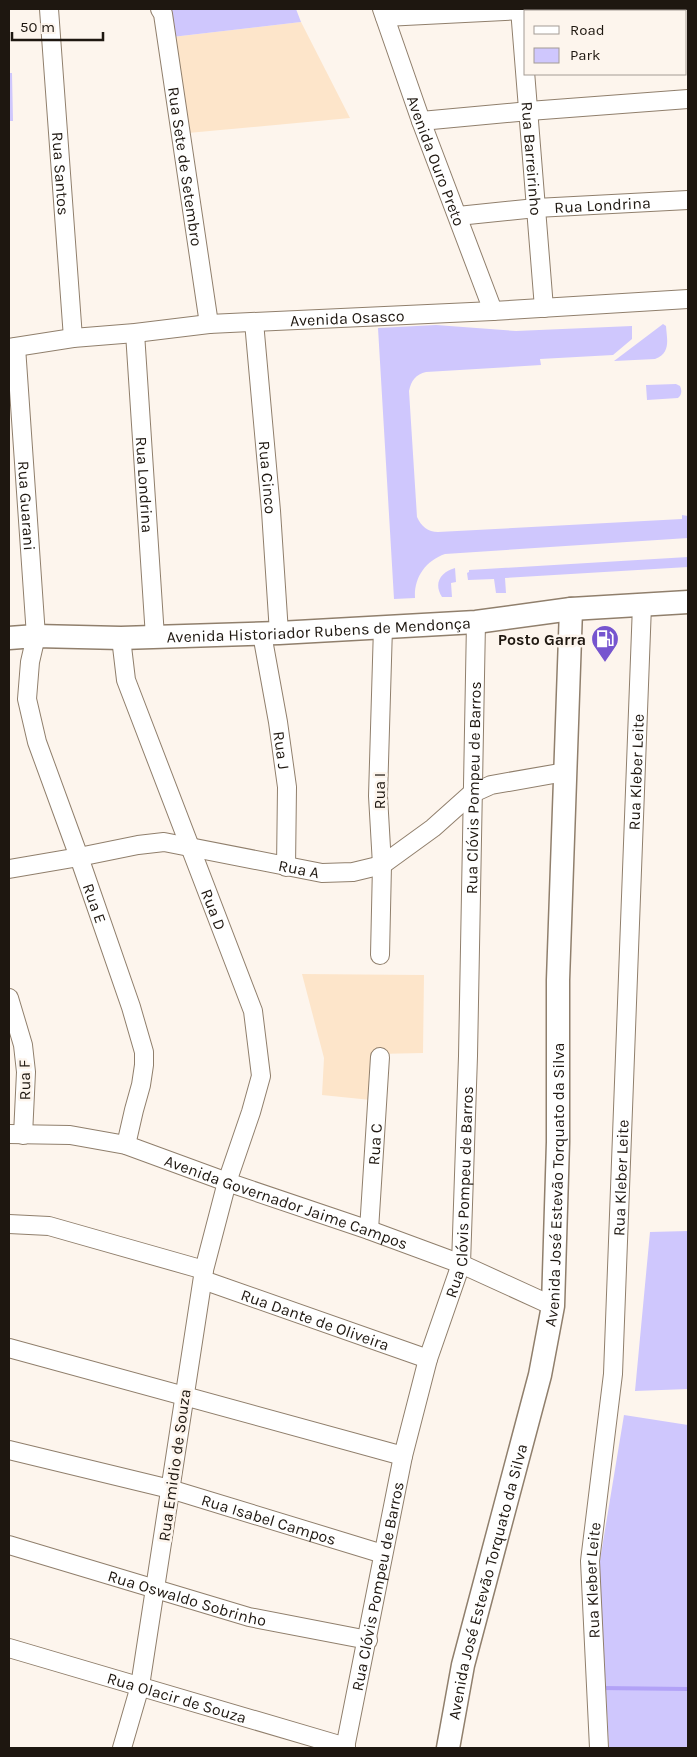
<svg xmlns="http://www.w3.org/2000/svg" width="697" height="1757" font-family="Karla,sans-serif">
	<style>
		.built { fill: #fde5ca }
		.green { fill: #cfc7fd }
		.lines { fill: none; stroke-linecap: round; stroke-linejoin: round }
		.stream { stroke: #b2a2f7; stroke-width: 4 }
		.minor-casing { stroke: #907f6c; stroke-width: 20 }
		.major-casing { stroke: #907f6c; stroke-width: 25 }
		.minor { stroke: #fff; stroke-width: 18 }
		.major { stroke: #fff; stroke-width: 22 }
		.labels { text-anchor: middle; stroke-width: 5; stroke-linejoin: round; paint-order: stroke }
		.street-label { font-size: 16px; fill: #1e1710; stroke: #fdf5ed }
		.poi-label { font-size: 16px; font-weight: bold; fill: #1e1710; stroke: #fdf5ed; text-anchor: end }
	</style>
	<rect width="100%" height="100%" fill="#fdf5ed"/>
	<!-- built -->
	<path class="built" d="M 301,22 L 350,118 L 188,133 L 172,37 Z
		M 302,974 L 424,975 L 423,1053 L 377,1054 L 371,1100 L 322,1095 L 324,1058 Z"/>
	<!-- green -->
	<path class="green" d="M 165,9 L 296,9 L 301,22 L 172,37 Z
		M 9,73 L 12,73 L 13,121 L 9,121 Z
		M 663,324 L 666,326 C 667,340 671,353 655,359 L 614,361 Z
		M 436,325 L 516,331 L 632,326 L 632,339 L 613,355 L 540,359 L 541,365 L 426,372 C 416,374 411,381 409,391 L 417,517 C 421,526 428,532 438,532 L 682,519 L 682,515 L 688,516 L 688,538 L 445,554 C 425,561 414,578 415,598 L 394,599 L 378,328 Z
		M 676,384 L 680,386 C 682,390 682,395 678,398 L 647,400 L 646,385 Z
		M 688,557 L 688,567 L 505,578 L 506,593 L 496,593 L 494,579 L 468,580 L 467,573 L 469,572 L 469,570 Z
		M 455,568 L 456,582 L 451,583 L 452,597 L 442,597 C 433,583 441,572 455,568 Z
		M 688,1231 L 688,1389 L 635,1391 L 650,1232 Z
		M 624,1415 L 688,1425 L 688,1748 L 609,1748 L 599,1566 Z"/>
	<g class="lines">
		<!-- stream -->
		<path class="stream" d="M 600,1688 L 688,1689"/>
		<defs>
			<g id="minor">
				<path id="s1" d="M 49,9 L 73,338"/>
				<path id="s2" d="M 160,9 L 163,14 L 209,324"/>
				<path id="s3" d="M 382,9 L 421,121 L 493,311"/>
				<path id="s4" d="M 520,9 L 544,308"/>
				<path d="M 385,17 L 544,9"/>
				<path d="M 421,121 L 529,111 L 688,99"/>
				<path id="s5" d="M 458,216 L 536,208 L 688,200"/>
				<path id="s6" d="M 254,322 L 271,511 L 279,633"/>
				<path id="s7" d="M 135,333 L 155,637"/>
				<path id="s8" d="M 16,347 L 36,636 L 30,662 L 27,699 L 37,742 L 79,857 L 131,1007 L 144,1052 L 144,1065 L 141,1085 L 134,1110 L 126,1145"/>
				<path id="s9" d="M 9,348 L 73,338 L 135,333 L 209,324 L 493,311 L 688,299"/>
				<path id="s10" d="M 262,634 L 278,722 L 287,787 L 286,867"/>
				<path id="s11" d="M 121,638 L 126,680 L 253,1011 L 261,1076 L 251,1112 L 227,1182 L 204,1270 L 140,1686 L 122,1748"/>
				<path id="s12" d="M 9,869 L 79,857 L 138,845 L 164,842 L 322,873 L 353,872 L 382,865 L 433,828 L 471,794 L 491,785 L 565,772"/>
				<path d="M 380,955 L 382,865 L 378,796 L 383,627"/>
				<path d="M 9,998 L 23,1045 L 26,1072 L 23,1135"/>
				<path id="s13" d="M 9,1134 L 70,1135 L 126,1145 L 227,1182 L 369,1230 L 461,1264 L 553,1306"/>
				<path d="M 9,1224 L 49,1226 L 204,1270"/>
				<path id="s14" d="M 369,1230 L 380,1057"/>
				<path id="s15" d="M 203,1280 L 428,1359"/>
				<path d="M 9,1348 L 403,1456"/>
				<path id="s16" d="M 9,1450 L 170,1489 L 383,1554"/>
				<path id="s17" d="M 9,1545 L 249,1617 L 368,1640"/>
				<path id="s18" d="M 9,1648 L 346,1747"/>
				<path id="s19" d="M 345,1748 L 403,1456 L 428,1359 L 461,1264 L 468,1056 L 476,622"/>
				<path id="s20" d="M 599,1748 L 590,1561 L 613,1374 L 642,605"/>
			</g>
			<g id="major">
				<path id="s21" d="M 9,638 L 36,636 L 121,638 L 279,633 L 476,622 L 571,609 L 688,602"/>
				<path id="s22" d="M 448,1748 L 463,1665 L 540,1375 L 553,1306 L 558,1142 L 558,980 L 571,609"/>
			</g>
		</defs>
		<!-- minor casing -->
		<use href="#minor" class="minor-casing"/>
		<!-- major casing -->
		<use href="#major" class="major-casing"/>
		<!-- minor -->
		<use href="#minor" class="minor"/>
		<!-- major -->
		<use href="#major" class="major"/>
	</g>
	<!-- icons -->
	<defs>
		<symbol id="fuel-pin" viewBox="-11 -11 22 30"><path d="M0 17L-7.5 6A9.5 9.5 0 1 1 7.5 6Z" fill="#7655cf" stroke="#fdf5ed"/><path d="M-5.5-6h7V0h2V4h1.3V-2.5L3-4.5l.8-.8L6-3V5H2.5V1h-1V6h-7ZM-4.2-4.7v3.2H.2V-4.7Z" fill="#fff"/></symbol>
	</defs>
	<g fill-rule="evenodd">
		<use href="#fuel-pin" x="589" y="623" width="32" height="43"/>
	</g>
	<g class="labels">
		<!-- street labels -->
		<g class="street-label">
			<text dy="6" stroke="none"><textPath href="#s4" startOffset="150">Rua Barreirinho</textPath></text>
			<text dy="6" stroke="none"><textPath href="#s3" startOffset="161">Avenida Ouro Preto</textPath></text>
			<text dy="6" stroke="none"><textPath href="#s2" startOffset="160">Rua Sete de Setembro</textPath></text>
			<text dy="6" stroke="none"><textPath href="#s1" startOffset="165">Rua Santos</textPath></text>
			<text dy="6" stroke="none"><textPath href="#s5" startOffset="145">Rua Londrina</textPath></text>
			<text dy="6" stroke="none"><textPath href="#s9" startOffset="340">Avenida Osasco</textPath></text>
			<text dy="6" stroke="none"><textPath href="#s6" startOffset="156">Rua Cinco</textPath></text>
			<text dy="6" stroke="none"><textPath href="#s7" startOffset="152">Rua Londrina</textPath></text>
			<text dy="6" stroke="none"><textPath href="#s8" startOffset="159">Rua Guarani</textPath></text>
			<text dy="6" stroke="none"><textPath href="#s21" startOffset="310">Avenida Historiador Rubens de Mendonça</textPath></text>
			<text dy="6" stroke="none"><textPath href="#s10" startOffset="118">Rua J</textPath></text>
			<text dy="6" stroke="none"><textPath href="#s20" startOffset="978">Rua Kleber Leite</textPath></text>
			<text dy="6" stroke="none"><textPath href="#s19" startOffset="975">Rua Clóvis Pompeu de Barros</textPath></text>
			<text transform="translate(379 791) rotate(-90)" y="6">Rua I</text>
			<text dy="6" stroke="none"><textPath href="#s12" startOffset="295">Rua A</textPath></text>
			<text dy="6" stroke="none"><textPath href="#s8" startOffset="569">Rua E</textPath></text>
			<text dy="6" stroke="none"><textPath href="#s11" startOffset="288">Rua D</textPath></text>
			<text transform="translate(24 1080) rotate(-91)" y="6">Rua F</text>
			<text dy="6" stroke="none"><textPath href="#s14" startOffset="86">Rua C</textPath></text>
			<text dy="6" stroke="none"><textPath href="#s20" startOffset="572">Rua Kleber Leite</textPath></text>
			<text dy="6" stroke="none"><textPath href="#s22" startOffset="576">Avenida José Estevão Torquato da Silva</textPath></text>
			<text dy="6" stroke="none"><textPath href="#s19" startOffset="570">Rua Clóvis Pompeu de Barros</textPath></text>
			<text dy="6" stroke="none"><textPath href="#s13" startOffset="288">Avenida Governador Jaime Campos</textPath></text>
			<text dy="6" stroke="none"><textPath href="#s15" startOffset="119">Rua Dante de Oliveira</textPath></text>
			<text transform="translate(174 1465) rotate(-82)" y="6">Rua Emidio de Souza</text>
			<text dy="6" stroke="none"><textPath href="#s16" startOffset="269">Rua Isabel Campos</textPath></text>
			<text dy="6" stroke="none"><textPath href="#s20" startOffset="168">Rua Kleber Leite</textPath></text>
			<text dy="6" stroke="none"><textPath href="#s22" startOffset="171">Avenida José Estevão Torquato da Silva</textPath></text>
			<text dy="6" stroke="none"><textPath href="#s19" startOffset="165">Rua Clóvis Pompeu de Barros</textPath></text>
			<text dy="6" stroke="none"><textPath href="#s17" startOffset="186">Rua Oswaldo Sobrinho</textPath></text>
			<text dy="6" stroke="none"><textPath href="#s18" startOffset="175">Rua Olacir de Souza</textPath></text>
		</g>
		<!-- poi labels -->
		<g class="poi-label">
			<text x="586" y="645">Posto Garra</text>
		</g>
	</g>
	<!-- border -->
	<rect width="697" height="1757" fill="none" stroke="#1e1710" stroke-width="20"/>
	<!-- legend -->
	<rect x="524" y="10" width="162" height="65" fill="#fdf5ed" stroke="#a49c95"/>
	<rect x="534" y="26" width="25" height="8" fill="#ffffff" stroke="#a49c95"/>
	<text x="570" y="35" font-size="15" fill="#1e1710">Road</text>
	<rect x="534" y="48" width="25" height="15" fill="#cfc7fd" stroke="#a49c95"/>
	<text x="570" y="60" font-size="15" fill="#1e1710">Park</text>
	<!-- scale -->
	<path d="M12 32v8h91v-8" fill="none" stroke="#1e1710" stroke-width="2.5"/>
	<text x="20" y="32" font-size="15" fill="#1e1710" stroke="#fdf5ed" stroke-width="4" paint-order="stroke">50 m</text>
</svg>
